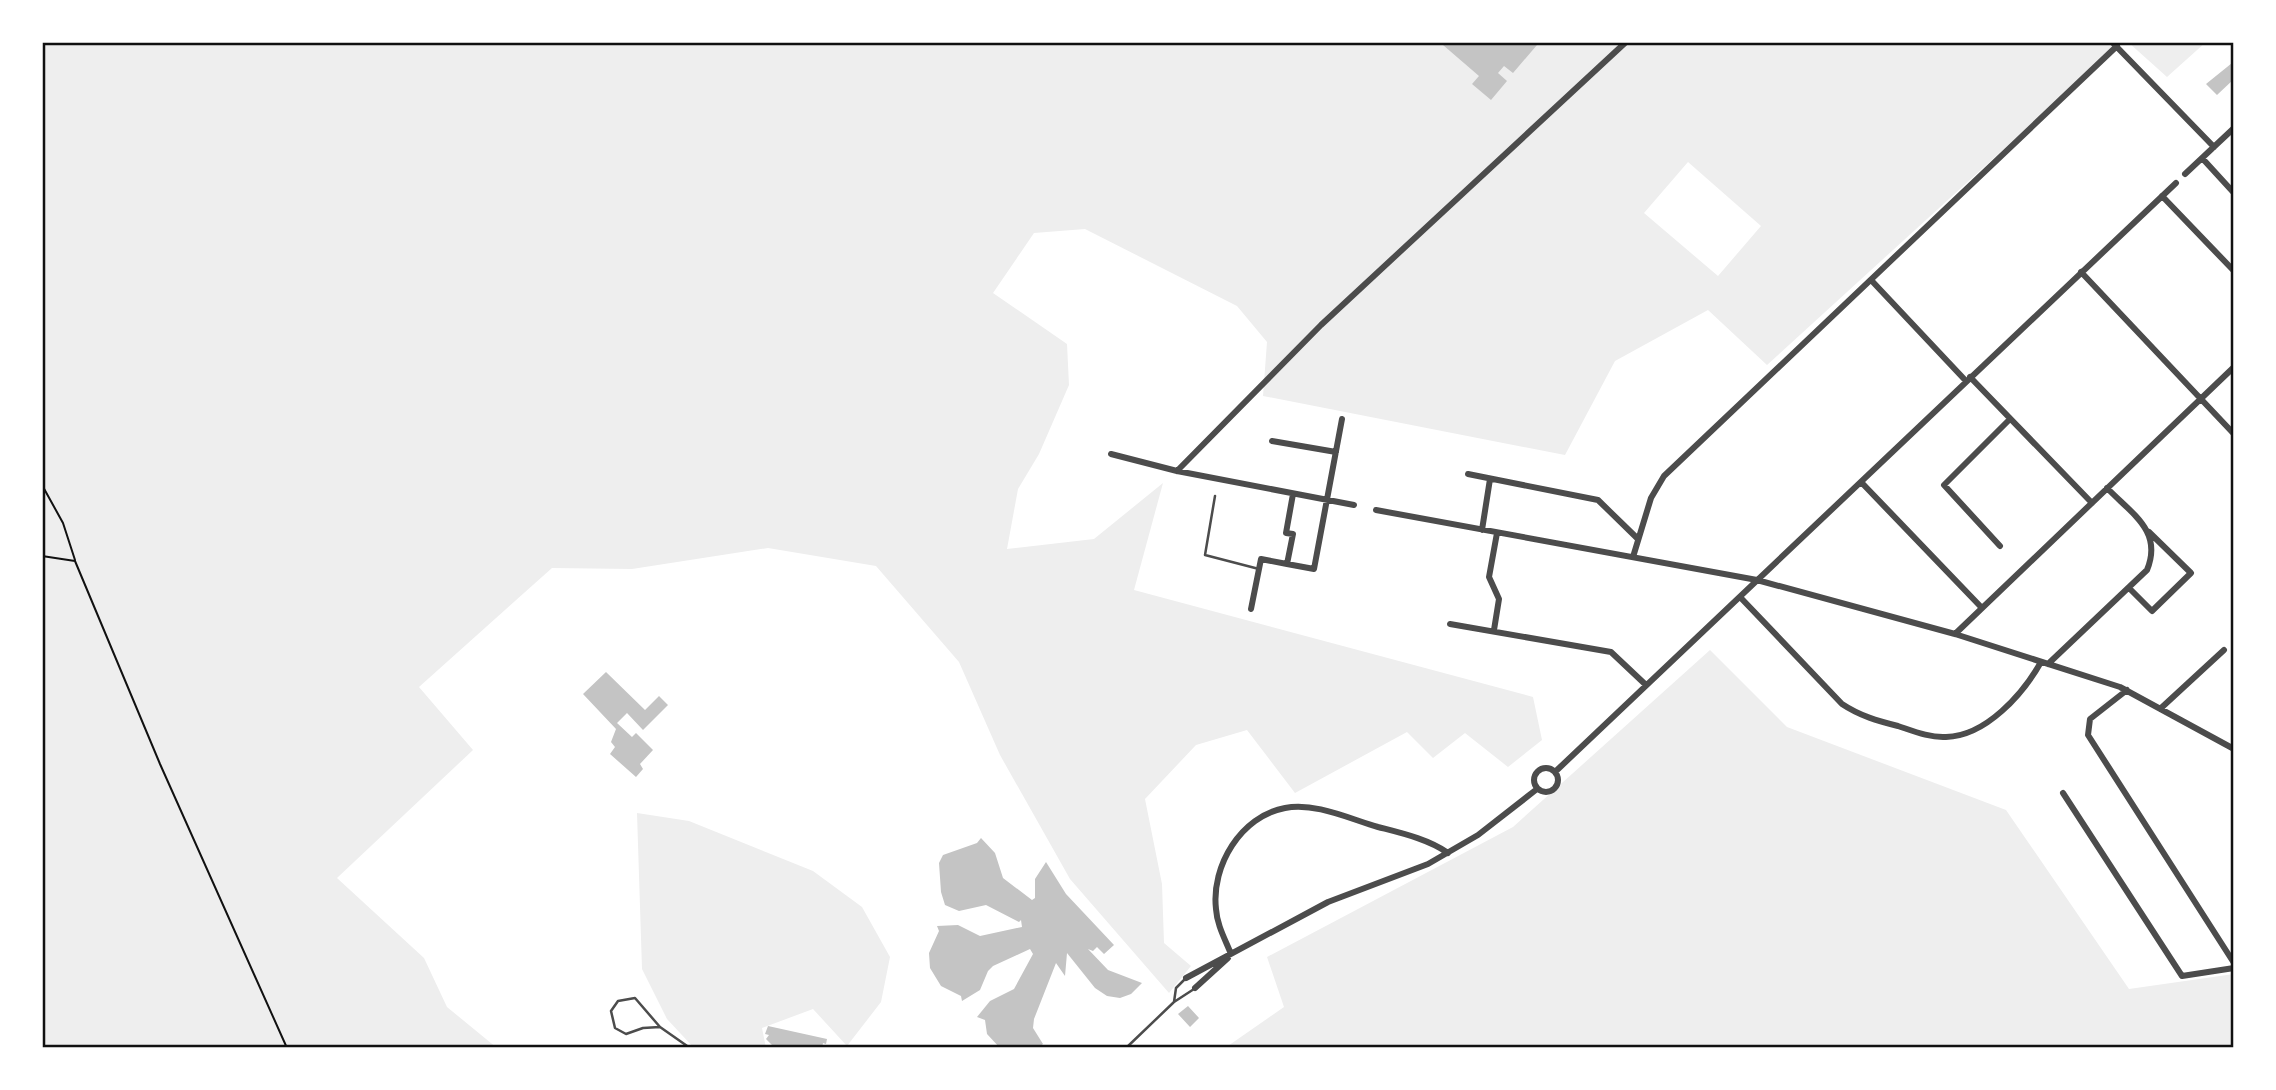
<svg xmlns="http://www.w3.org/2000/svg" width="2276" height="1090" font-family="Cabin,sans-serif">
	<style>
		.green { fill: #eee; fill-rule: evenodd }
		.building { fill: #c4c4c4 }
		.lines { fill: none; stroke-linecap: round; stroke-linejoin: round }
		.path { stroke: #111; stroke-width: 2 }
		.service { stroke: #4c4c4c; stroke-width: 2.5 }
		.minor { stroke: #4c4c4c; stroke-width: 6 }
		.neatline { fill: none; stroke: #111; stroke-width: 2.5 }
	</style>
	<rect width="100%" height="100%" fill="#fff"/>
	<!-- green -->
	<path class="green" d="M 42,42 L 2121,42 L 1767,365 L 1708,310 L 1615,361 L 1565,455 L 1263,396 L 1267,342 L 1237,306 L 1085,229 L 1034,233 L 993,293 L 1067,344 L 1069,385 L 1039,454 L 1018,489 L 1007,549 L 1094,539 L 1163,483 L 1134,590 L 1533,697 L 1542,740 L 1508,767 L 1465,733 L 1433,758 L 1407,732 L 1295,793 L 1247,730 L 1196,745 L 1145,799 L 1162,884 L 1164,943 L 1191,966 L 1169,993 L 1070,879 L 1000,755 L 959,662 L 876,566 L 768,548 L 632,569 L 552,568 L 419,687 L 473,750 L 337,878 L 424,958 L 447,1007 L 497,1048 L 42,1048 ZM 1688,162 L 1761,226 L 1718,276 L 1644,213 Z
		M 2128,42 L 2206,42 L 2167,77 Z
		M 1710,650 L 1787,727 L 2006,810 L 2129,989 L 2234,974 L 2234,1048 L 1225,1048 L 1284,1007 L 1267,957 L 1513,827 Z
		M 637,813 L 689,821 L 813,871 L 862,907 L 890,957 L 881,1002 L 847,1046 L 813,1009 L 762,1028 L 766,1048 L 694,1048 L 667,1019 L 642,969 Z"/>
	<!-- building -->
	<path class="building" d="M 1446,42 L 1533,42 L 1537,45 L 1513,73 L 1504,66 L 1498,73 L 1507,81 L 1491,100 L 1472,84 L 1479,76 L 1443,45 Z
		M 2232,63 L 2234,79 L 2217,95 L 2206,84 Z
		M 606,672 L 645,710 L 659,696 L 668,705 L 643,730 L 627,713 L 617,723 L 632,737 L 636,733 L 653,750 L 640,764 L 643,769 L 636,777 L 610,754 L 615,747 L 611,742 L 616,729 L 583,694 Z
		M 981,838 L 995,853 L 1003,878 L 1032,900 L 1035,898 L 1035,879 L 1046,862 L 1066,894 L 1114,945 L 1104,954 L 1097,947 L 1093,951 L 1088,949 L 1108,970 L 1142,983 L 1131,994 L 1120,998 L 1107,996 L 1095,988 L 1067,953 L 1065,976 L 1056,963 L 1034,1019 L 1033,1028 L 1043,1044 L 1038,1048 L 1000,1048 L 987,1034 L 985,1020 L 977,1017 L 990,1001 L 1014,989 L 1033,954 L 1030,949 L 993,966 L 988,971 L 980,990 L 962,1001 L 961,996 L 941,986 L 930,968 L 929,953 L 939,931 L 937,926 L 958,925 L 980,936 L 1022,927 L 1021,920 L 1019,922 L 986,905 L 959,911 L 945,905 L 941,892 L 939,863 L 943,855 L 977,843 Z
		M 1188,1006 L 1199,1018 L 1190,1027 L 1178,1014 Z
		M 768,1026 L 827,1039 L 826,1044 L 823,1043 L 822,1048 L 775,1048 L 766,1039 L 769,1035 L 765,1034 Z"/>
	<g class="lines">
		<!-- path -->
		<path class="path" d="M 42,485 L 63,523 L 75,560
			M 42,556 L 75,561 L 160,764 L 287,1048"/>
		<!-- service -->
		<path class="service" d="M 1215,496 L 1205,555 L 1259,569
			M 1174,1002 L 1176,988 L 1186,978
			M 660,1027 L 643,1028 L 626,1034 L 615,1028 L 611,1011 L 618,1001 L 635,998 L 660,1027 L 690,1048
			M 1126,1048 L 1174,1002 L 1194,989"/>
		<!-- minor -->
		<path class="minor" d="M 2112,42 L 2214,147
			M 2202,158 L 2234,193
			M 2185,174 L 2234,128
			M 2162,196 L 2234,271
			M 2081,272 L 2234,434
			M 1871,280 L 1966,381
			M 1970,377 L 2092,503
			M 1272,441 L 1336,452
			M 1111,454 L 1177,471 L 1354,505
			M 1177,471 L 1321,325 L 1626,42
			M 1468,474 L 1598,500 L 1638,539
			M 1861,482 L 1982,608
			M 1376,510 L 1757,580 L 1955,634 L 2120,687 L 2234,749
			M 1482,530 L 1490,479
			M 2000,546 L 1944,485 L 2010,419
			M 1633,557 L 1651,498 L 1664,476 L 2117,46
			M 1287,564 L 1314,569 L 1342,419
			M 2129,588 L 2152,611 L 2191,573 L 2149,532
			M 1740,597 L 1842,704 C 1860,716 1878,721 1898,726 C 1913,731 1930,738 1946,737 C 1986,736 2023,694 2041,662
			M 1251,609 L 1261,559 L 1287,564 L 1293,534 L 1286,533 L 1293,494
			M 1450,624 L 1611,652 L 1646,685
			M 1494,630 L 1499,599 L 1489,577 L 1497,533
			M 1955,634 L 2234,367
			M 2048,664 L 2147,570 C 2163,531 2132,514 2107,488
			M 2127,690 L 2090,719 L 2088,735 L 2234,963
			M 2160,709 L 2224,650
			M1534 780a12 12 0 1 1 24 0a12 12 0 1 1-24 0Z
			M 1556,771 L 2176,183
			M 2063,793 L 2182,976 L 2234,968
			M 1231,954 C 1225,939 1217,925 1216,909 C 1211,866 1241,816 1285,808 C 1315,802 1350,819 1378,827 C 1401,833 1428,839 1448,853
			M 1186,978 L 1328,902 L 1428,864 L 1478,835 L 1537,789
			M 1195,988 L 1228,958"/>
	</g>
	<!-- border -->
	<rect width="2276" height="1090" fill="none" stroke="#ffffff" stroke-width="88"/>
	<rect x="44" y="44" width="2188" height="1002" class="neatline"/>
</svg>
